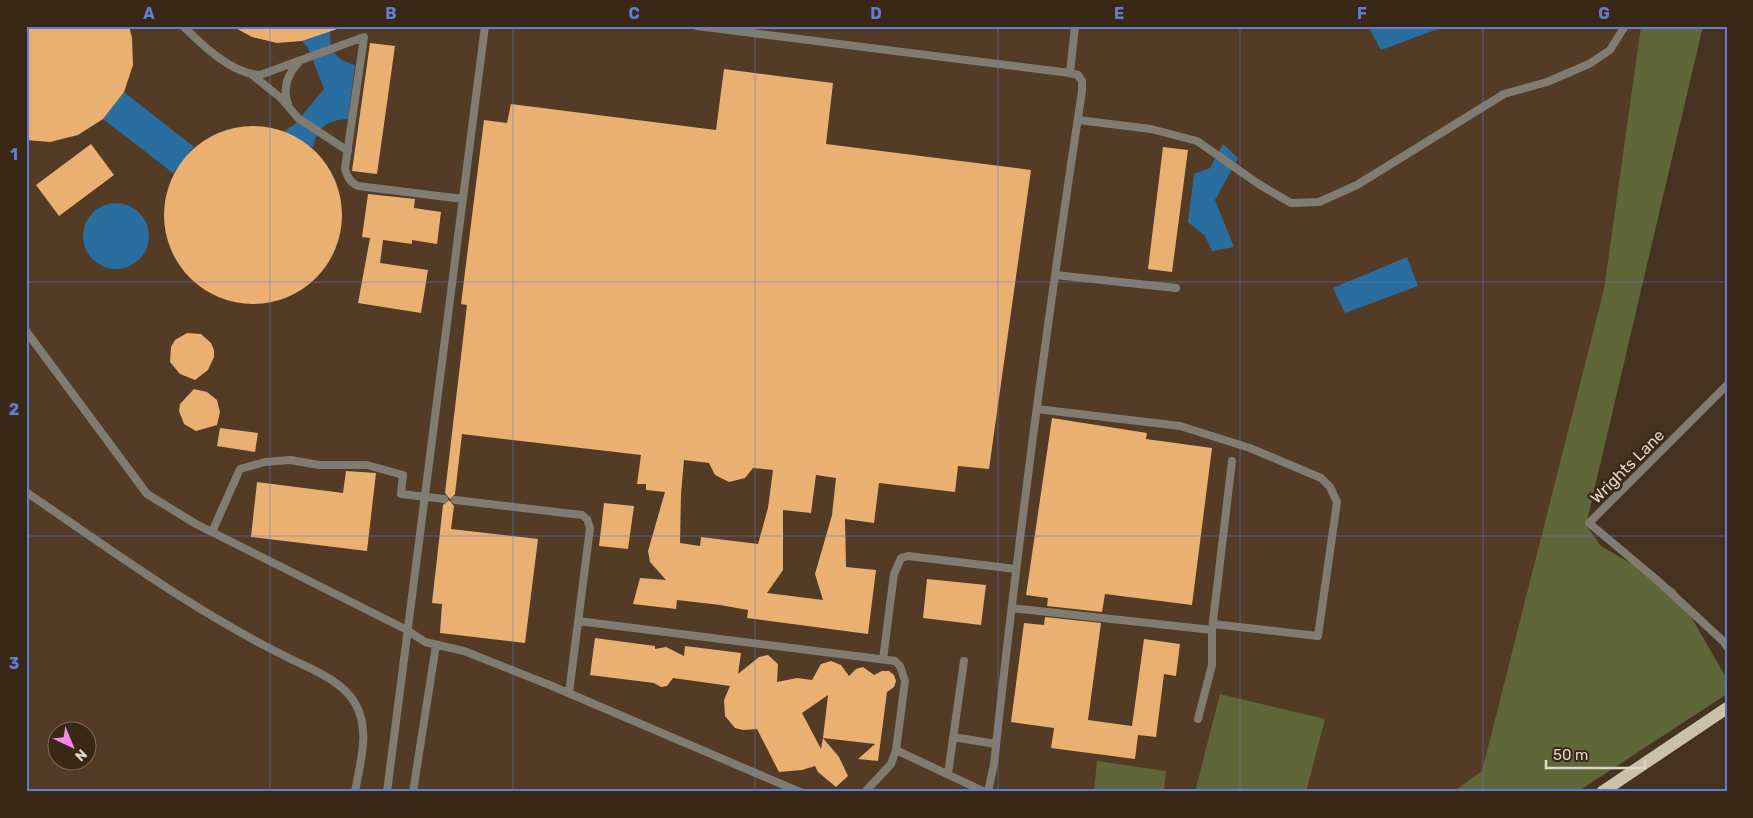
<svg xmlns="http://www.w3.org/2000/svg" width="1753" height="818" font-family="Rubik,sans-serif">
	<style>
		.built { fill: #533b25; fill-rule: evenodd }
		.green { fill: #5f6637 }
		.water { fill: #2a6ea0 }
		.building { fill: #e9b071; fill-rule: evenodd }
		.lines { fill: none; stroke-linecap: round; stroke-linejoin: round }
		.lane { stroke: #807c71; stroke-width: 8 }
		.primary { stroke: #cac1aa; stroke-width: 12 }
		.grid { fill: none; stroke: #627ed4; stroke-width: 1; stroke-opacity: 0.55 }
		.labels { text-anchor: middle; stroke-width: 5; stroke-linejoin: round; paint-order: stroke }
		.street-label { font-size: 16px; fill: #e2d6cc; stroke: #3a2817 }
		.neatline { fill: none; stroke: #627ed4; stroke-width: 2 }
		.grid-label { font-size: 16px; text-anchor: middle; font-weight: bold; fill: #627ed4 }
	</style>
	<rect width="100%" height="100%" fill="#453221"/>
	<!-- built -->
	<path class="built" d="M 26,26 L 1641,26 L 1604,289 L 1478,792 L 26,792 ZM 58,730 L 88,730 L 88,760 L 58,760 Z"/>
	<!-- green -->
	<path class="green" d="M 1641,26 L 1703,26 L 1586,525 L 1601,546 L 1675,589 L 1727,679 L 1727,694 L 1577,792 L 1453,792 L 1482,771 L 1604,289 Z
		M 1220,694 L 1325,719 L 1306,792 L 1195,792 Z
		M 1097,761 L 1166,771 L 1164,792 L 1094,792 Z"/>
	<!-- water -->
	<path class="water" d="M 1368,26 L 1446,26 L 1381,50 Z
		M 330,30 C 329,51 335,59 355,65 L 348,119 C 327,120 316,128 313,148 L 284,131 L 295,124 L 324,89 L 308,48 L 302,41 Z
		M 124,92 L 194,147 L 173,173 L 103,119 Z
		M 1223,144 L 1238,158 L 1215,200 L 1234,247 L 1212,251 L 1205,236 L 1188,222 L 1194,174 L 1210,168 Z
		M83 236a33 33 0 1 1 66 0a33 33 0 1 1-66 0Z
		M 1407,257 L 1418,286 L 1345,313 L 1333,288 Z"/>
	<!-- building -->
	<path class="building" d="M 26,26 L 129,26 L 132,38 L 133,65 L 124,92 L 103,119 L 78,135 L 50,142 L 26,140 Z
		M 232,26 L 340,26 L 340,28 L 302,41 L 277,43 L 252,37 Z
		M 370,43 L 395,46 L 377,174 L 352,171 Z
		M 724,69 L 833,83 L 826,144 L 1031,170 L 989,469 L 958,466 L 955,492 L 879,483 L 874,523 L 845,519 L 846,567 L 876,570 L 868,634 L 747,618 L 748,610 L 720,605 L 677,600 L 676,609 L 633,604 L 640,578 L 666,580 L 650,562 L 648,551 L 665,492 L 646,490 L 646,484 L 637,484 L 641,455 L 462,434 L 455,494 L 450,499 L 445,493 L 467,305 L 461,304 L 484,120 L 507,123 L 511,104 L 716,130 ZM 684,460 L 709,463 L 715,475 L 729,482 L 745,478 L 753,468 L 773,470 L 768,508 L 758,544 L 701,537 L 700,546 L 680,543 L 681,494 ZM 816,475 L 836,478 L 832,515 L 815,574 L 823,600 L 767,593 L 783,570 L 783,510 L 811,513 Z
		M164 215a89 89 0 1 1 178 0a89 89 0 1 1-178 0Z
		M 91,144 L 114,175 L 59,216 L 36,185 Z
		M 1163,147 L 1188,150 L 1172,272 L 1148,269 Z
		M 368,194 L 415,199 L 414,208 L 441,212 L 437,244 L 412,240 L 412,244 L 383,240 L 380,263 L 428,270 L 421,313 L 358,303 L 370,238 L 362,237 Z
		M 187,333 L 201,334 L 211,343 L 214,350 L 214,357 L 208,370 L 195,380 L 180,374 L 170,362 L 171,347 L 175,340 Z
		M 194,389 L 207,392 L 217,400 L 220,412 L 217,425 L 196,431 L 184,424 L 179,411 L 180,404 Z
		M 1052,418 L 1147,433 L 1146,439 L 1212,448 L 1192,605 L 1105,594 L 1102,612 L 1047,606 L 1048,598 L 1026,595 Z
		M 220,428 L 258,433 L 255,452 L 217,446 Z
		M 346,471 L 376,473 L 367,551 L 251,537 L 257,482 L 343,493 Z
		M 449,500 L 454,506 L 451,529 L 538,539 L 525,643 L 440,633 L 442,604 L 432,603 L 443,505 Z
		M 604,503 L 634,506 L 628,549 L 599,546 Z
		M 927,579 L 986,585 L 981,625 L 923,618 Z
		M 1045,617 L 1101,623 L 1088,720 L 1132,726 L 1144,639 L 1180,644 L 1176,676 L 1164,674 L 1156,737 L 1138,735 L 1135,759 L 1051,748 L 1054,728 L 1011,722 L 1024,623 L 1044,625 Z
		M 595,638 L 655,646 L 655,649 L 666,647 L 684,656 L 685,646 L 741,653 L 738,674 L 759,657 L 768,655 L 778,664 L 777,682 L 797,678 L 812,680 L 821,664 L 831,661 L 841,665 L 849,676 L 856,669 L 863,667 L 874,675 L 882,671 L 889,671 L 894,675 L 896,681 L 894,687 L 887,692 L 878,761 L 858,759 L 875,744 L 823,738 L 839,757 L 848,776 L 836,787 L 818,772 L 815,766 L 802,770 L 779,772 L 757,729 L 743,730 L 735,728 L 725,716 L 724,700 L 730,686 L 673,678 L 667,686 L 661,687 L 654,683 L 590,675 ZM 828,695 L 823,738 L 821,749 L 802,713 Z"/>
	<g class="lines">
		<!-- lane -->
		<path class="lane" d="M 183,26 C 202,45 232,74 260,75 L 364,37 L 345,168 C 347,177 350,182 358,186 L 463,199
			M 697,26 L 1070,73
			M 251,74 L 281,98 L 298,118 L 348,151
			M 288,104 C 282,89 288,73 299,62
			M 1078,120 L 1151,129 L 1197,141 L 1260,185 L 1291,203 L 1319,202 L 1357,185 L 1504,94 L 1547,82 L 1589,64 L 1610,50 L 1625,26
			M 1055,275 L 1176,288
			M 26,331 L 147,494 L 196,524 L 407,630 L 425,642 L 464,651 L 552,686 L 800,792
			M 1727,385 L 1589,523 L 1657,580 L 1724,642 L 1727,647
			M 1037,409 L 1180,426 L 1250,448 L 1321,478 L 1330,487 L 1337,502 L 1318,636 L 1213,624
			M 26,492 C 110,549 192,610 283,655 C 307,668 340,678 355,703 C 371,731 360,762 355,792
			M 455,500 L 582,515 L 587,519 L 590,528 L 569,693
			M 212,532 L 240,469 L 265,462 L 290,460 L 319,465 L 367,465 L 403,475 L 401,494 L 444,499
			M 1012,608 L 1212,630 L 1232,461
			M 578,621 L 895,661 L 900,666 L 905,681 L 896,750 L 891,764 L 865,792
			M 883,659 L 894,574 L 901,558 L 908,556 L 1016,569
			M 1198,719 L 1212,665 L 1212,630
			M 953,737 L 996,744
			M 896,750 L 985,792
			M 948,774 L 964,661
			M 387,792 L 485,26
			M 413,792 L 436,645
			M 988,792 L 994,764 C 1018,539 1048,315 1082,91 L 1082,81 L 1078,75 L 1070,73 L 1075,26"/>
		<!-- primary -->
		<path class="primary" d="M 1602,792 L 1727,708"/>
	</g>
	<!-- grid -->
	<path class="grid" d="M 270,26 L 270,792M 513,26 L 513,792M 755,26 L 755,792M 998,26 L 998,792M 1240,26 L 1240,792M 1483,26 L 1483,792M 26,282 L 1727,282M 26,536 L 1727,536"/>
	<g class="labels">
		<!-- street labels -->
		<g class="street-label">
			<text transform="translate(1627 466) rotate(-45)" y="6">Wrights Lane</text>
		</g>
	</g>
	<!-- border -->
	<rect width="1753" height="818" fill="none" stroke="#3a2817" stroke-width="55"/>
	<!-- north arrow -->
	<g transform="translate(72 746) rotate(136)"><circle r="24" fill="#3a2817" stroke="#7d6e5f"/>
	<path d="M0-4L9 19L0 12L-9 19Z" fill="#f788eb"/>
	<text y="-8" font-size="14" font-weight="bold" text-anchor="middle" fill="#e2d6cc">N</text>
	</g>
	<!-- scale -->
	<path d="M1546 760v8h99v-8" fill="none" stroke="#e2d6cc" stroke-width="2.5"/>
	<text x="1553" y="760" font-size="15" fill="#e2d6cc" stroke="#3a2817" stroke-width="4" paint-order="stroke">50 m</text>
	<rect x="28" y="28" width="1698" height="762" class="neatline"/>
	<g class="grid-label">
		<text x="149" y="19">A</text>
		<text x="391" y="19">B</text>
		<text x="634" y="19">C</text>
		<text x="876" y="19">D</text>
		<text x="1119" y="19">E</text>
		<text x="1362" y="19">F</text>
		<text x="1604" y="19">G</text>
		<text x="14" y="160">1</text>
		<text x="14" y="415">2</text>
		<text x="14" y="669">3</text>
	</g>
</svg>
